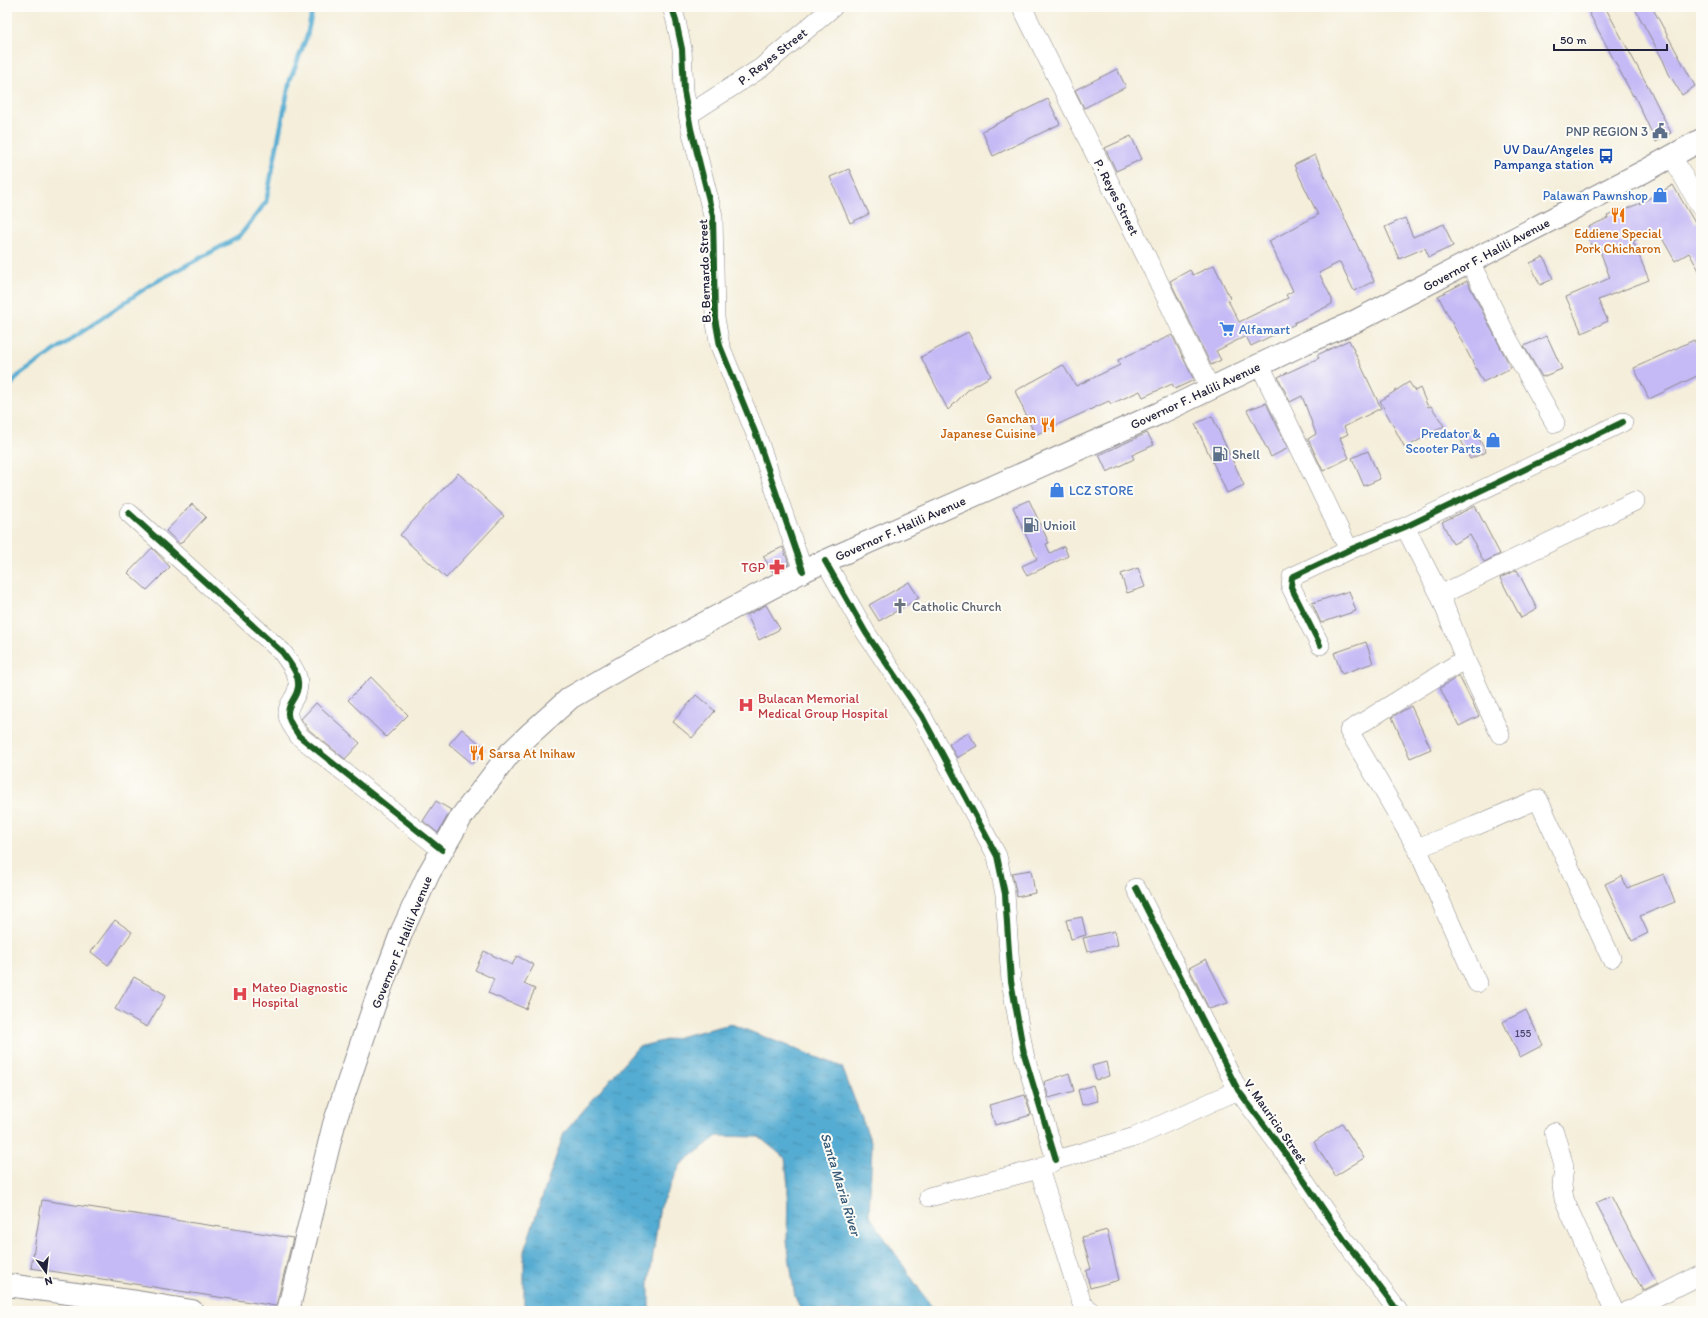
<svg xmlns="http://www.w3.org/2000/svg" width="1708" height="1318" font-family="Itim,sans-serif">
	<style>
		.water { fill: url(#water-ripples); stroke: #3c6786 }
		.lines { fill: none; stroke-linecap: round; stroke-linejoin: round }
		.stream { stroke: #55acd2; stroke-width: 4.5 }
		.building { fill: #c5baf5 }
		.minor-casing { stroke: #8b888a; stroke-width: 20 }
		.major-casing { stroke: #8b888a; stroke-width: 24 }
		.minor { stroke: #fff; stroke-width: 19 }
		.major { stroke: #fff; stroke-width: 22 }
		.cycleway-casing { stroke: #fdfcf7; stroke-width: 8 }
		.cycleway { stroke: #1b5e20; stroke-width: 6 }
		.labels { text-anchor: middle; stroke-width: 4; stroke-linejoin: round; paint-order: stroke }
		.number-label { font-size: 11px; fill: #4b486a }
		.street-label { font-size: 13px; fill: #22223b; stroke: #fdfcf7 }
		.service-label { font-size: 13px; fill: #4e5e75; stroke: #fdfcf7; text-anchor: start }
		.transit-label { font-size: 13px; fill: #164399; stroke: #fdfcf7; text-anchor: end }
		.shop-label { font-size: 13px; fill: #366cbe; stroke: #fdfcf7; text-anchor: end }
		.food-label { font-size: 13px; fill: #c56008; stroke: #fdfcf7 }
		.health-label { font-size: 13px; fill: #be3a42; stroke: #fdfcf7; text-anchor: start }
		.worship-label { font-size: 13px; fill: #5b616d; stroke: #fdfcf7; text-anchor: start }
		.water-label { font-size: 14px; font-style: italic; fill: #365977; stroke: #fdfcf7 }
	</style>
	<defs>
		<pattern id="water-ripples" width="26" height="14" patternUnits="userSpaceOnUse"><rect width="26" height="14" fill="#55acd2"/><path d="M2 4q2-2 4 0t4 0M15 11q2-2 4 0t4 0" fill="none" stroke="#468cac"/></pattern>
	</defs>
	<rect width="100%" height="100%" fill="#fdfcf7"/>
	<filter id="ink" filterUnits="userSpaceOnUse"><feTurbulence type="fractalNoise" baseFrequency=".025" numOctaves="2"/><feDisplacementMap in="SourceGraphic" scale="8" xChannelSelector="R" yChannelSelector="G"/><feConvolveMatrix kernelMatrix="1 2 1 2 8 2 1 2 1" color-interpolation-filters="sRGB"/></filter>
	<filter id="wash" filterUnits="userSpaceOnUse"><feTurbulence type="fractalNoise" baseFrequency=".012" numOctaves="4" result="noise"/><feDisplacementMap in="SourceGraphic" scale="16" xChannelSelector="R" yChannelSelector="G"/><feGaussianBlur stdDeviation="0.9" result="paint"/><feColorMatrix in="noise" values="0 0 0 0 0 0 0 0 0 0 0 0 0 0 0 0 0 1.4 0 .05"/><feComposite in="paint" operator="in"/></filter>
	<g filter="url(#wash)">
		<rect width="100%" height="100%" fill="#f4eeda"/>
		<!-- water -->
		<path class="water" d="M 731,1024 L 842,1067 L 872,1145 L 869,1215 L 934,1311 L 802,1311 L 795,1297 L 787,1241 L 788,1186 L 785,1158 L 759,1137 L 717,1136 L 681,1164 L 660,1206 L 649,1282 L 649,1311 L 524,1311 L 524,1251 L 564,1133 L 638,1047 Z"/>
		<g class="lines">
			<!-- stream -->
			<path class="stream" d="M 7,390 L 18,376 L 150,285 L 239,237 L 266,202 L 290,80 L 307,36 L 313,7"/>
		</g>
		<g id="blocks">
			<!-- building -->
			<path class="building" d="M 1586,7 L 1605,7 L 1650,90 L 1671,133 L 1656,142 L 1634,95 L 1633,96 Z
				M 1634,7 L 1652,7 L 1683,64 L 1695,86 L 1682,95 L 1669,74 L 1663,60 Z
				M 1117,69 L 1126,87 L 1084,108 L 1075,90 Z
				M 1048,99 L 1060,124 L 993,156 L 982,131 Z
				M 1131,136 L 1142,159 L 1116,171 L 1105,148 Z
				M 1315,155 L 1374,281 L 1354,291 L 1340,262 L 1319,273 L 1332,299 L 1332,304 L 1294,323 L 1295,324 L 1251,346 L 1246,336 L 1216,351 L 1221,360 L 1211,365 L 1170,281 L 1190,270 L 1193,275 L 1214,265 L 1230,298 L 1228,300 L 1239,322 L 1288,298 L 1286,295 L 1293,291 L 1269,241 L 1318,215 L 1294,165 Z
				M 849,169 L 869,214 L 850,223 L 830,177 Z
				M 1673,185 L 1695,223 L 1701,219 L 1701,274 L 1689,253 L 1675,261 L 1658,231 L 1633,241 L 1649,280 L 1598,300 L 1608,321 L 1582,333 L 1566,297 L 1610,278 L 1598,245 L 1592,247 L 1584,229 L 1608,218 L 1607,216 L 1641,203 Z
				M 1405,218 L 1413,237 L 1444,224 L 1453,246 L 1429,257 L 1425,248 L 1399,259 L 1385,227 Z
				M 1544,257 L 1553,279 L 1540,285 L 1530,263 Z
				M 1467,281 L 1511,368 L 1483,382 L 1438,296 Z
				M 968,332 L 991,376 L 969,389 L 948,410 L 921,357 Z
				M 1172,335 L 1194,380 L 1175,389 L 1172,384 L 1143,397 L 1140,391 L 1111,404 L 1109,401 L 1035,435 L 1015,391 L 1063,365 L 1076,386 L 1120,365 L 1118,360 Z
				M 1547,336 L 1562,369 L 1542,377 L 1524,346 Z
				M 1349,340 L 1381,408 L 1344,427 L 1348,434 L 1340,438 L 1349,458 L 1323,471 L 1308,439 L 1316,434 L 1302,396 L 1290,402 L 1278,377 L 1319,358 L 1317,355 Z
				M 1694,340 L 1701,355 L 1701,374 L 1649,399 L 1634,368 Z
				M 1409,382 L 1415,391 L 1420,388 L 1428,407 L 1431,406 L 1444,426 L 1405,448 L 1380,401 Z
				M 1266,403 L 1288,448 L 1271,457 L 1247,410 Z
				M 1212,416 L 1244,485 L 1227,493 L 1195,424 Z
				M 1475,431 L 1486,452 L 1470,459 L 1460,438 Z
				M 1147,433 L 1154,445 L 1132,455 L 1134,459 L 1107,472 L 1099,455 Z
				M 1368,451 L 1380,479 L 1364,486 L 1352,458 Z
				M 458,473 L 504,516 L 446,578 L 400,535 Z
				M 1029,500 L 1049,543 L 1046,544 L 1050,553 L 1064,546 L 1068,556 L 1027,576 L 1022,566 L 1037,559 L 1013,507 Z
				M 192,504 L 206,517 L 180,544 L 166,531 Z
				M 1475,506 L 1500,554 L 1484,562 L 1470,535 L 1453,544 L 1442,522 Z
				M 783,547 L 789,564 L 773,572 L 763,556 Z
				M 152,548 L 170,567 L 147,590 L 128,573 Z
				M 1138,568 L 1145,587 L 1127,593 L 1121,574 Z
				M 1517,570 L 1537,609 L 1521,618 L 1500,578 Z
				M 909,582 L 919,598 L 879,621 L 869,605 Z
				M 1349,591 L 1356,611 L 1321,623 L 1312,603 Z
				M 766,605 L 780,629 L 759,640 L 747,615 Z
				M 1366,642 L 1373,663 L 1342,674 L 1334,653 Z
				M 1459,676 L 1479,716 L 1459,726 L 1440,688 Z
				M 371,677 L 408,715 L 386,737 L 348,700 Z
				M 696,695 L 715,711 L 692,738 L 673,722 Z
				M 316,703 L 360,743 L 345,759 L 309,730 L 301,719 Z
				M 1411,706 L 1431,749 L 1410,758 L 1392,717 Z
				M 462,729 L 486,749 L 473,764 L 449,744 Z
				M 968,733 L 977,746 L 957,758 L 949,744 Z
				M 436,801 L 451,810 L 438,833 L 423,821 Z
				M 1031,870 L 1035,893 L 1017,897 L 1012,873 Z
				M 1664,874 L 1675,902 L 1640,916 L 1648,933 L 1632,941 L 1605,884 L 1622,876 L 1627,888 Z
				M 1082,917 L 1086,935 L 1071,939 L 1066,920 Z
				M 115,920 L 132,932 L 108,965 L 91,952 Z
				M 1115,931 L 1118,945 L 1087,952 L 1083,938 Z
				M 484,951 L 512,965 L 517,956 L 534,965 L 524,984 L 535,989 L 526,1009 L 488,993 L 494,979 L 475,970 Z
				M 1206,959 L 1228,1003 L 1209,1009 L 1189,968 Z
				M 134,977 L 166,995 L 147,1027 L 115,1009 Z
				M 1526,1010 L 1543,1045 L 1520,1057 L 1503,1022 Z
				M 1106,1062 L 1109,1076 L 1096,1080 L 1092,1066 Z
				M 1069,1073 L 1074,1091 L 1049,1098 L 1044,1082 Z
				M 1093,1085 L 1098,1101 L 1082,1105 L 1078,1090 Z
				M 1025,1095 L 1031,1115 L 995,1125 L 989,1105 Z
				M 1342,1123 L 1364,1158 L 1335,1176 L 1314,1142 Z
				M 1611,1196 L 1657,1284 L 1643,1291 L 1596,1203 Z
				M 42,1200 L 293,1238 L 276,1306 L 31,1268 Z
				M 1107,1230 L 1119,1280 L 1090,1288 L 1086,1271 L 1091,1269 L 1082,1237 Z"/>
		</g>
	</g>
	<g filter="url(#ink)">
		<use href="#blocks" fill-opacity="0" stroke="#8b888a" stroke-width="1"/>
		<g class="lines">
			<defs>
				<path id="minor" d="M 672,7 L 676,21 L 682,49 L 684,91 L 691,129 L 713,216 L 715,318 L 720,346 L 757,437 L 803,571
					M 1022,7 L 1143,250 L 1210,388
					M 688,115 L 761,68 L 833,7
					M 1672,156 L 1701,208
					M 1470,262 L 1509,341 L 1555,423
					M 1260,365 L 1349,550
					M 129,513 L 282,652 C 290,663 302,677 297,691 C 295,699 287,705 288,714 C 288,722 295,729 299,736 L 442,850
					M 1405,527 L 1440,595 L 1465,659 L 1500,734
					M 825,561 L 866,633 L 922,716 L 997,856 L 1005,894 L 1011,981 L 1024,1054 L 1056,1160
					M 1440,595 L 1635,501
					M 1320,645 L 1291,587 L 1292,577 L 1349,550 L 1405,527 L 1623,422
					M 1465,659 L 1349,731 L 1417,848 L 1477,983
					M 1417,848 L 1475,826 L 1538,799 L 1611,958
					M 1136,888 L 1238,1090 L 1288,1157 L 1345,1241 L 1398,1311
					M 1554,1132 L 1564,1166 L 1562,1186 L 1564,1199 L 1614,1311
					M 1039,1169 L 1082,1304 L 1090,1311
					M 929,1197 L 1039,1169 L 1056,1160 L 1135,1137 L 1238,1090
					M 1628,1311 L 1701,1274"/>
				<path id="major" d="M 7,1285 L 137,1302 L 192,1311
					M 288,1311 L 334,1124 L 375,1003 L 402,931 L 429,873 L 462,816 L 509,754 L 530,734 L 570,698 L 635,660 L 803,571 L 1160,413 L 1305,343 L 1354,322 L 1645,171 L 1701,140"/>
			</defs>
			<!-- minor casing -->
			<use href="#minor" class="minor-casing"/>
			<!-- major casing -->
			<use href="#major" class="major-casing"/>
			<!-- minor -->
			<use href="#minor" class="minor"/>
			<!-- major -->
			<use href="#major" class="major"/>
			<defs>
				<path id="cycleway" d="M 672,7 L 676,21 L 682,49 L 684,91 L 691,129 L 713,216 L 715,318 L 720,346 L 757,437 L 803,571
					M 129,513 L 282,652 C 290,663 302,677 297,691 C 295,699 287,705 288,714 C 288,722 295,729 299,736 L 442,850
					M 825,561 L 866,633 L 922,716 L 997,856 L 1005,894 L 1011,981 L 1024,1054 L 1056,1160
					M 1320,645 L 1291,587 L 1292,577 L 1349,550 L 1405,527 L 1623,422
					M 1136,888 L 1238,1090 L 1288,1157 L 1345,1241 L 1398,1311"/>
			</defs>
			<!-- cycleway casing -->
			<use href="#cycleway" class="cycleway-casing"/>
			<!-- cycleway -->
			<use href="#cycleway" class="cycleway"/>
		</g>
	</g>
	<!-- icons -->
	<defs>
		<symbol id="civic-bare" viewBox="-9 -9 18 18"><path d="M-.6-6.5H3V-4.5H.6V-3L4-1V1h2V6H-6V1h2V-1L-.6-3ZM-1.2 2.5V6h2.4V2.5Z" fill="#5c6f8a" stroke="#fdfcf7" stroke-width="2.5" paint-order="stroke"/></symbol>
		<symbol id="bus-bare" viewBox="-9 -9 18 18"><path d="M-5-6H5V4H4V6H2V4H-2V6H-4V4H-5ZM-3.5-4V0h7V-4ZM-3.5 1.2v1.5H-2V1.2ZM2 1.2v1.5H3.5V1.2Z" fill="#1a4fb4" stroke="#fdfcf7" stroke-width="2.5" paint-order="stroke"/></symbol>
		<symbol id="shop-bare" viewBox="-9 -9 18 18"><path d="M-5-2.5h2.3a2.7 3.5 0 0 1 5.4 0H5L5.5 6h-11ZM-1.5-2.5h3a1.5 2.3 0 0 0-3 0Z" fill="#3f7fe0" stroke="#fdfcf7" stroke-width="2.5" paint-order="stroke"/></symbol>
		<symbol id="restaurant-bare" viewBox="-9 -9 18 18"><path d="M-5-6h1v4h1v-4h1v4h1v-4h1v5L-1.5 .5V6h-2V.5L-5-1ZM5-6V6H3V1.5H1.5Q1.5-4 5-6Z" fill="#e8710a" stroke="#fdfcf7" stroke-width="2.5" paint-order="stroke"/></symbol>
		<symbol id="supermarket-bare" viewBox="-9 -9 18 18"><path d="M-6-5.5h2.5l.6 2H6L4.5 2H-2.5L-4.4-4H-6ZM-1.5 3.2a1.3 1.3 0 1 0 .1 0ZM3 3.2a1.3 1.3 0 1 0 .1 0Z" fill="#3f7fe0" stroke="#fdfcf7" stroke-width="2.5" paint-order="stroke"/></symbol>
		<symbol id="fuel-bare" viewBox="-9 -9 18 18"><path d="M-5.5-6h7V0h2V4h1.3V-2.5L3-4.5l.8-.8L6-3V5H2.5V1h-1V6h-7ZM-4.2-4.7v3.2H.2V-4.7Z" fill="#5c6f8a" stroke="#fdfcf7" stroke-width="2.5" paint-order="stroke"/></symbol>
		<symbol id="pharmacy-bare" viewBox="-9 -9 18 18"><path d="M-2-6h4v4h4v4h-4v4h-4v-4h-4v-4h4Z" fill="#e0444e" stroke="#fdfcf7" stroke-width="2.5" paint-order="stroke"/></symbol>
		<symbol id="church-bare" viewBox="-9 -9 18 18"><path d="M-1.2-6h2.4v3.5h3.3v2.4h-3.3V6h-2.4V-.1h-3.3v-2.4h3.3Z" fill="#6b7280" stroke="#fdfcf7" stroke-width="2.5" paint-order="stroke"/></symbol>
		<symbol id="hospital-bare" viewBox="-9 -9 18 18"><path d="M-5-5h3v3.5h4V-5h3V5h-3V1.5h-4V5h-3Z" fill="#e0444e" stroke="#fdfcf7" stroke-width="2.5" paint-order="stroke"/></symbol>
	</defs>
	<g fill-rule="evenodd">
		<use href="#civic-bare" x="1649" y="120" width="22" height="22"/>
		<use href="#bus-bare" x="1595" y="145" width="22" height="22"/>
		<use href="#shop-bare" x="1649" y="184" width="22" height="22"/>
		<use href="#restaurant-bare" x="1607" y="204" width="22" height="22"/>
		<use href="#supermarket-bare" x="1216" y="318" width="22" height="22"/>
		<use href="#restaurant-bare" x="1037" y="414" width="22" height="22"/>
		<use href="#shop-bare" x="1482" y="429" width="22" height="22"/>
		<use href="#fuel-bare" x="1209" y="443" width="22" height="22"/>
		<use href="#shop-bare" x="1046" y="479" width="22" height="22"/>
		<use href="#fuel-bare" x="1020" y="514" width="22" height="22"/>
		<use href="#pharmacy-bare" x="766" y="556" width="22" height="22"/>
		<use href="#church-bare" x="889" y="595" width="22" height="22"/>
		<use href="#hospital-bare" x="735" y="694" width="22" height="22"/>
		<use href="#restaurant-bare" x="466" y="742" width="22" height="22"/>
		<use href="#hospital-bare" x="229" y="983" width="22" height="22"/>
	</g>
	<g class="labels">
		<!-- number labels -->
		<g class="number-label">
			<text x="1523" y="1037">155</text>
		</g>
		<!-- street labels -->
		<g class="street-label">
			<text transform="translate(772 56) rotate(-38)" y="5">P. Reyes Street</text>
			<text transform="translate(1117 197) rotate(63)" y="5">P. Reyes Street</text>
			<text transform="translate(1486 254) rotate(-28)" y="5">Governor F. Halili Avenue</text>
			<text transform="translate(704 271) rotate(-92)" y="5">B. Bernardo Street</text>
			<text transform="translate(1195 395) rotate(-25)" y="5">Governor F. Halili Avenue</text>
			<text transform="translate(900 528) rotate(-24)" y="5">Governor F. Halili Avenue</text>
			<text transform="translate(401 942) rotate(-68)" y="5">Governor F. Halili Avenue</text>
			<text transform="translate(1276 1121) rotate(55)" y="5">V. Mauricio Street</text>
		</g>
		<!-- service labels -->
		<g class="service-label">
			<text x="1648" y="136" text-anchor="end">PNP REGION 3</text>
			<text x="1232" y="459">Shell</text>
			<text x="1043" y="530">Unioil</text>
		</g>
		<!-- transit labels -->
		<g class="transit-label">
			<text x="1594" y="154">UV Dau/Angeles<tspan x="1594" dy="15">Pampanga station</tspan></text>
		</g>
		<!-- shop labels -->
		<g class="shop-label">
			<text x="1648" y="200">Palawan Pawnshop</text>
			<text x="1239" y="334" text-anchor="start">Alfamart</text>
			<text x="1481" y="438">Predator &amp;<tspan x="1481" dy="15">Scooter Parts</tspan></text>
			<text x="1069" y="495" text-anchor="start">LCZ STORE</text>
		</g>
		<!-- food labels -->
		<g class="food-label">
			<text x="1618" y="238">Eddiene Special<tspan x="1618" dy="15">Pork Chicharon</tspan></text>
			<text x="1036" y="423" text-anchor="end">Ganchan<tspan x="1036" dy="15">Japanese Cuisine</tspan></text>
			<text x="489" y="758" text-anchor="start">Sarsa At Inihaw</text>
		</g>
		<!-- health labels -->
		<g class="health-label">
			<text x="765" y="572" text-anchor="end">TGP</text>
			<text x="758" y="703">Bulacan Memorial<tspan x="758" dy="15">Medical Group Hospital</tspan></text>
			<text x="252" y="992">Mateo Diagnostic<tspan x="252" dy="15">Hospital</tspan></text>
		</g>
		<!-- worship labels -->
		<g class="worship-label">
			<text x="912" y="611">Catholic Church</text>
		</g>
		<!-- water labels -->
		<g class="water-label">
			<text transform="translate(841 1184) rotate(73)" y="5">Santa Maria River</text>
		</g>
	</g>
	<!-- margin -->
	<rect width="1708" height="1318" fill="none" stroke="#fdfcf7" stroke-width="24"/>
	<!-- north arrow -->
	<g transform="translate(46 1272) rotate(165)" stroke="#fdfcf7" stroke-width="3" paint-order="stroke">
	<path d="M0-3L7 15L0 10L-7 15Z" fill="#22223b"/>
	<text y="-6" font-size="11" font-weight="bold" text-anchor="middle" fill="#22223b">N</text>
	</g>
	<!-- scale -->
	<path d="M1554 44v6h113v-6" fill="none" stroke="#22223b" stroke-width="2"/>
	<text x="1560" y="44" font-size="12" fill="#22223b" stroke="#fdfcf7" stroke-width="3" paint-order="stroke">50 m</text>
</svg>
